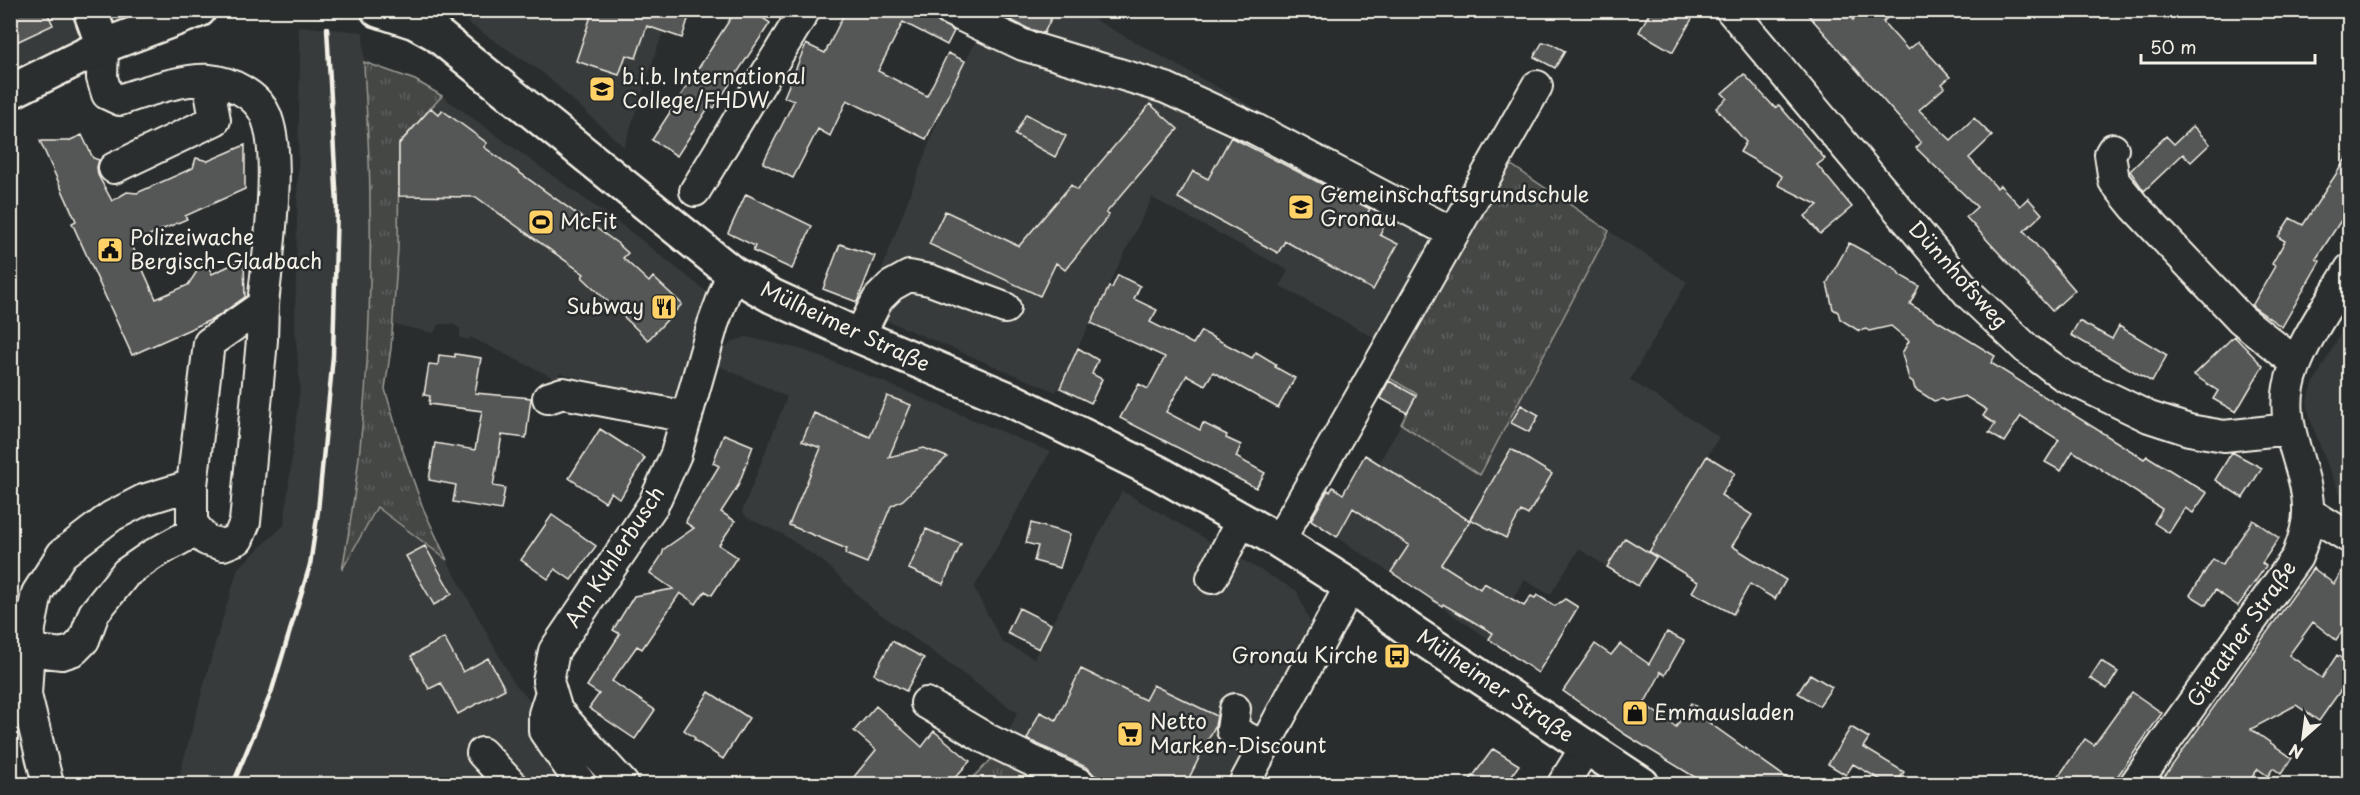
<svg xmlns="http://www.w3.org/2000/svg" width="2360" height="795" font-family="'Playpen Sans',sans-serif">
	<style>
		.built { fill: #373a3a }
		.grass { fill: url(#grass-tufts); stroke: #9c9c96; stroke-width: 1.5 }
		.building { fill: #555756; stroke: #f4f1e8; stroke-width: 1.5 }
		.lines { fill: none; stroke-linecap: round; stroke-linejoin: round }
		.minor-casing { stroke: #f4f1e8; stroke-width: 34 }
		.major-casing { stroke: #f4f1e8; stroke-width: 38 }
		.minor { stroke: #2a2d2e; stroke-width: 30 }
		.major { stroke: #2a2d2e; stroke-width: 33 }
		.rail { stroke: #f4f1e8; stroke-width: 4.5 }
		.labels { text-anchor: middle; stroke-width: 5; stroke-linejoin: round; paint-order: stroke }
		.poi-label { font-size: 21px; fill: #f4f1e8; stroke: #2a2d2e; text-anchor: start }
		.street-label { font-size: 21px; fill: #f4f1e8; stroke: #2a2d2e }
	</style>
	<defs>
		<pattern id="grass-tufts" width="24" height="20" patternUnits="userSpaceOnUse" patternTransform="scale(1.5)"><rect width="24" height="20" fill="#444645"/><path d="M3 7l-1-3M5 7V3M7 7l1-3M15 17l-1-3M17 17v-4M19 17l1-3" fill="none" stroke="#606160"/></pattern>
	</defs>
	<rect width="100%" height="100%" fill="#2a2d2e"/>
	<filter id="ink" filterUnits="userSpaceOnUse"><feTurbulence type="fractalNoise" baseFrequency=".0167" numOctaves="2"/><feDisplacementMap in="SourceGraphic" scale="12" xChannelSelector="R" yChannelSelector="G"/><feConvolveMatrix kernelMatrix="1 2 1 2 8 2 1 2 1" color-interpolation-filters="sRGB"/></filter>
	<g filter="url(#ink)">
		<!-- built -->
		<path class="built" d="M 10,11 L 73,11 L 78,23 L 78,33 L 74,40 L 11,69 Z
			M 450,11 L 670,11 L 624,147 L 543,73 Z
			M 991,11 L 1079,11 L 1451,216 L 1382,342 L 1280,286 L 1288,270 L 1152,198 L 1056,392 L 866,312 L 944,104 Z
			M 298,26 L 363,32 L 371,201 L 369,308 L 359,465 L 343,568 L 377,507 L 447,560 L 514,683 L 609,784 L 177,784 L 215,644 L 238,568 L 284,525 L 300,387 L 295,329 L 300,55 Z
			M 442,96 L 631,232 L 707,292 L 681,403 L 560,373 L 556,379 L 470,337 L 469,340 L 460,338 L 460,329 L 453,324 L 440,324 L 433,333 L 393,324 L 398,248 L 399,143 Z
			M 1609,231 L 1687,282 L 1630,380 L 1719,437 L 1630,581 L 1579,549 L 1550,595 L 1524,580 L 1489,639 L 1337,537 L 1401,424 L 1480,475 Z
			M 2349,318 L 2350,511 L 2349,511 L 2339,492 L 2323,454 L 2310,419 L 2307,401 L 2313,384 Z
			M 747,337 L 803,350 L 879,380 L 1050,452 L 974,588 L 1002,642 L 1034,658 L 1122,491 L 1297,591 L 1310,623 L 1249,742 L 1223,784 L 1111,784 L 1008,733 L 1017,713 L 868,605 L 825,563 L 782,534 L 747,518 L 742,511 L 787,397 L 717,365 L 723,350 L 733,341 Z"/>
		<!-- grass -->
		<path class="grass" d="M 364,62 L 415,80 L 442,96 L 399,143 L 398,248 L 391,348 L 385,389 L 403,451 L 423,508 L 447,560 L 377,507 L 342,570 C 365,450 372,326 370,203 C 370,156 366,109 364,62 Z
			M 1504,160 L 1609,231 L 1480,475 L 1401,424 L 1417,394 L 1384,375 Z
			M 999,752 L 1064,784 L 966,784 Z"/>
		<!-- building -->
		<path class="building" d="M 10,10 L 46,10 L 53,25 L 10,45 Z
			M 593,10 L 691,10 L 682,38 L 647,26 L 636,58 L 626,55 L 619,75 L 576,61 Z
			M 736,10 L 751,10 L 770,23 L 714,108 L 710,105 L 677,156 L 652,140 Z
			M 846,10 L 921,10 L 954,31 L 947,45 L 903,22 L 878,71 L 927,96 L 948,53 L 965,61 L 926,139 L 847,100 L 830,136 L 818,129 L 793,178 L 763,163 L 794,101 L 784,97 L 806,44 L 825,53 Z
			M 990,10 L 1055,10 L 1044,33 L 1029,29 Z
			M 1651,10 L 1697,10 L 1673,52 L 1639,32 Z
			M 1804,10 L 1846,10 L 1853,20 L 1864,10 L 1895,10 L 1883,22 L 1908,50 L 1918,42 L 1950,77 L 1942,84 L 1945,87 L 1919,110 L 1951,140 L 1974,118 L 1992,136 L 1969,158 L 1997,188 L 2000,185 L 2020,206 L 2028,198 L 2042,214 L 2024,231 L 2075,290 L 2052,311 L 1966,217 L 1977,207 L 1916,148 L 1921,143 Z
			M 1542,43 L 1550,43 L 1565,51 L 1555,68 L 1534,57 Z
			M 1744,74 L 1775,108 L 1779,105 L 1825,159 L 1817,165 L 1852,207 L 1820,234 L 1805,216 L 1818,205 L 1778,185 L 1782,176 L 1740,152 L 1746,142 L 1716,108 L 1727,98 L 1722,93 Z
			M 1150,104 L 1178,129 L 1106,213 L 1109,215 L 1065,270 L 1056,263 L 1040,296 L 929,244 L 945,211 L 1019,246 L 1071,185 L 1077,190 Z
			M 431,108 L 439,115 L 442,110 L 487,143 L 484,147 L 617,243 L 628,253 L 623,258 L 649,282 L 653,277 L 682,304 L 648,340 L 582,277 L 584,274 L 476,197 L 399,196 L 399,144 Z
			M 1026,114 L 1066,136 L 1055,157 L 1015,135 Z
			M 2193,126 L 2210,144 L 2191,162 L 2183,154 L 2144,191 L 2130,171 L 2166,136 L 2174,144 Z
			M 82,135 L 93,158 L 99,160 L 97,167 L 98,175 L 112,201 L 127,192 L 137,193 L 193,168 L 196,158 L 208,161 L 245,145 L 245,189 L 185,216 L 187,219 L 131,243 L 156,299 L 188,285 L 205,259 L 212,274 L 244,259 L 245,297 L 215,318 L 132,355 L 72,223 L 76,221 L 40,141 L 68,141 Z
			M 1231,137 L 1370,209 L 1365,217 L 1384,226 L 1380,235 L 1398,244 L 1373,290 L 1285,241 L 1278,253 L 1178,198 L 1193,171 L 1208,179 Z
			M 2349,154 L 2349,208 L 2316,259 L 2320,261 L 2282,327 L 2252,306 L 2275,266 L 2272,264 L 2285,241 L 2278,237 L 2290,218 L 2303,225 Z
			M 746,194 L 812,226 L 792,269 L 753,251 L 755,246 L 728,233 Z
			M 1849,243 L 1896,269 L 1900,275 L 1919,286 L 1910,304 L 1995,356 L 1991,363 L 2144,459 L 2147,456 L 2207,493 L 2193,513 L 2185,508 L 2169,533 L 2154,523 L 2162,509 L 2073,451 L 2061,471 L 2045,462 L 2059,440 L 2021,416 L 2004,442 L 1989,433 L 1995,424 L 1983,416 L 1987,410 L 1965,396 L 1945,401 L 1941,399 L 1934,401 L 1915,389 L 1913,382 L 1909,379 L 1902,353 L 1909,341 L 1891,326 L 1869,331 L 1866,329 L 1859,331 L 1840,319 L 1838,312 L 1833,309 L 1827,283 Z
			M 840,244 L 875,256 L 857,302 L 823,289 Z
			M 1118,275 L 1140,286 L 1134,299 L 1157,310 L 1150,322 L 1193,344 L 1201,331 L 1252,358 L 1256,352 L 1276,364 L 1275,367 L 1295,378 L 1278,408 L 1213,372 L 1205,385 L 1187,375 L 1166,412 L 1200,430 L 1203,423 L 1227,435 L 1226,438 L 1241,445 L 1236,457 L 1265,473 L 1256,488 L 1120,418 L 1139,384 L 1148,389 L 1165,357 L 1091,323 L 1109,287 L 1112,288 Z
			M 2079,321 L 2112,339 L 2119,326 L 2167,355 L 2152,382 L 2071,335 Z
			M 2234,336 L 2263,366 L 2236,412 L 2213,399 L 2218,391 L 2194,375 Z
			M 1078,348 L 1098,360 L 1092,374 L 1102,379 L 1091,403 L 1060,388 Z
			M 455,354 L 481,358 L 475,393 L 531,398 L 526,438 L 502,435 L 493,486 L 505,488 L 501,510 L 453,502 L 456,485 L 429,480 L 435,443 L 475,450 L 482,411 L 429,404 L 430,396 L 424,395 L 429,364 L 438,365 L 439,355 L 455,357 Z
			M 1389,381 L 1416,396 L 1407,413 L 1380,398 Z
			M 887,396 L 911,405 L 889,457 L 924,448 L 947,457 L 903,500 L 891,506 L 867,563 L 845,554 L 847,549 L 789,525 L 821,448 L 802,441 L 814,413 L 870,437 Z
			M 1521,405 L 1539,415 L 1529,432 L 1511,423 Z
			M 600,429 L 645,458 L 620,499 L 611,492 L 605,502 L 569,478 Z
			M 724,434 L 753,446 L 738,486 L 721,512 L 735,521 L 719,545 L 737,557 L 712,595 L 705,591 L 696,604 L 680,593 L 642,649 L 637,646 L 612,681 L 655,710 L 635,739 L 589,708 L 599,694 L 587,686 L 620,634 L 613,630 L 634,596 L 673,589 L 650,573 L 662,555 L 664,549 L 694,528 L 686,523 L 687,519 L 719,466 L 713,463 Z
			M 1511,449 L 1552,474 L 1528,515 L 1521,511 L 1506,538 L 1470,519 Z
			M 2232,452 L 2262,468 L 2243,498 L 2215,480 Z
			M 1365,455 L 1470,521 L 1441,564 L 1480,589 L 1484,583 L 1524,606 L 1531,596 L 1535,598 L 1537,595 L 1555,606 L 1565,599 L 1578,607 L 1538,673 L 1489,639 L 1493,633 L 1443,604 L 1442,606 L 1391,572 L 1409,545 L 1353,508 L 1337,537 L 1311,520 L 1328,490 L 1330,492 L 1333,487 L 1343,494 Z
			M 1707,456 L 1735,473 L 1721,495 L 1752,515 L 1732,546 L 1786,580 L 1775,599 L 1750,584 L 1733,614 L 1692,592 L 1698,582 L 1649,552 Z
			M 552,515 L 596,546 L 571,580 L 555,569 L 548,579 L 521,560 Z
			M 2253,520 L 2279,538 L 2262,563 L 2266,566 L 2238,606 L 2215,590 L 2206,605 L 2190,595 L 2213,559 L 2222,565 Z
			M 1031,523 L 1070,534 L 1060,568 L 1034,561 L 1038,546 L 1026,543 Z
			M 926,529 L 961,544 L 943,584 L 909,569 Z
			M 1625,538 L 1656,557 L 1638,586 L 1607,567 Z
			M 425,546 L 452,594 L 434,605 L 406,556 Z
			M 2349,558 L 2349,621 L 2336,640 L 2313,622 L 2289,655 L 2322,678 L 2337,655 L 2349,664 L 2349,670 L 2342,681 L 2345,684 L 2319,721 L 2296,705 L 2251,729 L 2292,758 L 2281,774 L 2273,768 L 2268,776 L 2258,769 L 2247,784 L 2159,784 L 2313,568 L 2334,584 Z
			M 1019,608 L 1051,624 L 1039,649 L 1007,633 Z
			M 1667,632 L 1684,641 L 1665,675 L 1659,671 L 1661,673 L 1644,704 L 1676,727 L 1691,703 L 1707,714 L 1704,719 L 1795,784 L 1706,784 L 1626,735 L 1563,691 L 1595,644 L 1611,655 L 1620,644 L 1649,664 Z
			M 444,638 L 463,672 L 488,658 L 505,689 L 458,714 L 441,683 L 429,689 L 411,656 Z
			M 892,641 L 924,658 L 906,691 L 874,674 Z
			M 2101,661 L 2118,672 L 2107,689 L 2090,678 Z
			M 1081,669 L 1145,700 L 1153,685 L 1217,716 L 1215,726 L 1186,784 L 1114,784 L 1094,775 L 1088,768 L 1027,739 L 1040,712 L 1056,720 Z
			M 1810,674 L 1832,687 L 1819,706 L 1798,693 Z
			M 709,692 L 749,718 L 723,759 L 694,740 L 695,738 L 684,730 Z
			M 2132,692 L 2162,713 L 2112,784 L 2053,784 L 2085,739 L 2094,745 Z
			M 876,706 L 922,747 L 934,731 L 970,761 L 949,784 L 848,784 L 876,750 L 854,731 Z
			M 1851,727 L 1869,738 L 1863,747 L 1904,772 L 1896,784 L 1888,784 L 1853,764 L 1846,775 L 1828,764 Z
			M 1493,749 L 1519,765 L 1512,775 L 1511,784 L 1467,784 Z"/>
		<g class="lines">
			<defs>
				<path id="minor" d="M 949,10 L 1023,45 L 1166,88 L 1255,129 L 1453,233
					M 1731,10 L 1970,295 L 2027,349 L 2064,376 L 2149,417 L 2189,430 L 2224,436 L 2290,429
					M 2113,149 L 2110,154 L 2114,181 L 2135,207 L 2241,319 L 2296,363
					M 114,168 L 215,120 L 208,80
					M 695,191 L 805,10
					M 859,336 L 878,299 L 891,286 L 909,276 L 930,280 L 1005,308
					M 548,398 L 563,393 L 687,417
					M 192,485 L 192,523 L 206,540 L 223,545 L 238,539 L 245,522 L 262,340 L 263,305
					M 2308,512 L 2350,538
					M 1279,541 L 1537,86
					M 1212,578 L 1241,521
					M 29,650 L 62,654 L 74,650 L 84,640 L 94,613 L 126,573 L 152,555 L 197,530
					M 551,692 L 544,714 L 544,731 L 581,784
					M 926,703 L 987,739 L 1080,784
					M 1235,709 L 1232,730 L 1264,747
					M 482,753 L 511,784
					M 48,784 L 26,695 L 30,628 L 37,593 L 62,554 L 112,516 L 143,500 L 192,485 L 209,343 L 263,305 C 267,258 284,154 265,114 C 256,94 230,82 209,80 C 185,78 143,92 120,100 L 107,94 L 102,78 L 103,46
					M 623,784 L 557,711 L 548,681 L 554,651 L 653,505 L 676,454 L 713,324 L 732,273
					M 1244,784 L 1350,586
					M 1563,784 L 1586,747
					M 2135,784 L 2297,557 C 2302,543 2308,529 2308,513 C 2310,473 2280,431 2289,387 C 2296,350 2330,303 2350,269"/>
				<path id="major" d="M 90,10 L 103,46
					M 378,10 L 415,22 L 435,33 L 732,273 L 772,296 L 859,336 L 1013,401 L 1159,473 L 1279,541 L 1350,586 L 1408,629 L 1642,784
					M 10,92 L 103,46 L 199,10"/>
			</defs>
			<!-- minor casing -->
			<use href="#minor" class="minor-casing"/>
			<!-- major casing -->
			<use href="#major" class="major-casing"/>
			<!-- minor -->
			<use href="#minor" class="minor"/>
			<!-- major -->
			<use href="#major" class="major"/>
			<!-- rail -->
			<path class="rail" d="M 233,784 L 271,693 L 310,565 L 318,511 L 333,356 L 337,205 L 327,28"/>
		</g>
	</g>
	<!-- icons -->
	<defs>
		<symbol id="university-square" viewBox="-11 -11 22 22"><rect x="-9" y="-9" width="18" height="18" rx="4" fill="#ffd166" stroke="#2a2d2e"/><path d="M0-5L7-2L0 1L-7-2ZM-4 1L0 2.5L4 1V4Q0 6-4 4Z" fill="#111"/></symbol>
		<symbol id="school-square" viewBox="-11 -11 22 22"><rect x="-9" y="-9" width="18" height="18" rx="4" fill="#ffd166" stroke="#2a2d2e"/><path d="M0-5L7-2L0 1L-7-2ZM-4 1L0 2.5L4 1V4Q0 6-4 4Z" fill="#111"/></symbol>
		<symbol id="stadium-square" viewBox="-11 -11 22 22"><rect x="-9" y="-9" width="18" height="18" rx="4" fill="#ffd166" stroke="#2a2d2e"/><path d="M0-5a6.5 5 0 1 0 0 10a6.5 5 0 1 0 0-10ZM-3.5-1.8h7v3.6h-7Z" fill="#111"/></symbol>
		<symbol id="civic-square" viewBox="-11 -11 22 22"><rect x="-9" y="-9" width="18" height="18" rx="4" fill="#ffd166" stroke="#2a2d2e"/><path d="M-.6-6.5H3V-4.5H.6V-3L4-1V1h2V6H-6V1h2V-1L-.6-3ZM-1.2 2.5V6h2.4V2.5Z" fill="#111"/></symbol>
		<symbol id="restaurant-square" viewBox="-11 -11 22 22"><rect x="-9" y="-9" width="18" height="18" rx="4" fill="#ffd166" stroke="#2a2d2e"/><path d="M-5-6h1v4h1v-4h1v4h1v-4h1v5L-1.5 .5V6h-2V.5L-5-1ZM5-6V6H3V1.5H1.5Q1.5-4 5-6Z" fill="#111"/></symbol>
		<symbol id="bus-square" viewBox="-11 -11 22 22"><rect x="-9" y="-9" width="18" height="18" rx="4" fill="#ffd166" stroke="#2a2d2e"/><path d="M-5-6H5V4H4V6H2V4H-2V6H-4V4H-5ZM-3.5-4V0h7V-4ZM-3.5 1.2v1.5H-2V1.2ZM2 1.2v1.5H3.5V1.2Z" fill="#111"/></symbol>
		<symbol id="shop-square" viewBox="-11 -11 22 22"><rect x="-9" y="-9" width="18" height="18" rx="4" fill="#ffd166" stroke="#2a2d2e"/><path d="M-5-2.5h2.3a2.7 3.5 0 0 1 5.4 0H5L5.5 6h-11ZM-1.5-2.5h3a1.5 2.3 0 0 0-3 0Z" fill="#111"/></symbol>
		<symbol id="supermarket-square" viewBox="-11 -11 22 22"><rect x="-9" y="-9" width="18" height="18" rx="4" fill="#ffd166" stroke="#2a2d2e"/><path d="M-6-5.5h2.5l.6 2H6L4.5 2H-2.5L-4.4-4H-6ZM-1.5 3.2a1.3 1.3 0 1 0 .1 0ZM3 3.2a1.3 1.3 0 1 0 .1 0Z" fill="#111"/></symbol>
	</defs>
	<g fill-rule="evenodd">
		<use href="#university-square" x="587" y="74" width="30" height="30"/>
		<use href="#school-square" x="1286" y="192" width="30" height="30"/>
		<use href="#stadium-square" x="526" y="207" width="30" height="30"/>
		<use href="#civic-square" x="95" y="235" width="30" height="30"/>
		<use href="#restaurant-square" x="649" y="292" width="30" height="30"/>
		<use href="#bus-square" x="1382" y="641" width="30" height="30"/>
		<use href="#shop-square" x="1620" y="698" width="30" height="30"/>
		<use href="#supermarket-square" x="1115" y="719" width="30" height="30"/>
	</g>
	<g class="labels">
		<!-- poi labels -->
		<g class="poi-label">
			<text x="622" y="84">b.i.b. International<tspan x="622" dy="24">College/FHDW</tspan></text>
			<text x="1320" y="202">Gemeinschaftsgrundschule<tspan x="1320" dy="24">Gronau</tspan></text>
			<text x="560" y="229">McFit</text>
			<text x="130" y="245">Polizeiwache<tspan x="130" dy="24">Bergisch-Gladbach</tspan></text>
			<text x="644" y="314" text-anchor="end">Subway</text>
			<text x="1378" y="663" text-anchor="end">Gronau Kirche</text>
			<text x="1654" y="720">Emmausladen</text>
			<text x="1150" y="729">Netto<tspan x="1150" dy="24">Marken-Discount</tspan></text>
		</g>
		<!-- street labels -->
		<g class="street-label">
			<text transform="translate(1958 275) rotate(48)" y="7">Dünnhofsweg</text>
			<text transform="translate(845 327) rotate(25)" y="7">Mülheimer Straße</text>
			<text transform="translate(615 557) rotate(-57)" y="7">Am Kuhlerbusch</text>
			<text transform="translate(2242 634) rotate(-55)" y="7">Gierather Straße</text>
			<text transform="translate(1495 686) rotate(34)" y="7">Mülheimer Straße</text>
		</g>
	</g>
	<!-- margin -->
	<rect width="2360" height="795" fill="none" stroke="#2a2d2e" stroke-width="36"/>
	<rect x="18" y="18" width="2324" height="759" fill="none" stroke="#f4f1e8" stroke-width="2" filter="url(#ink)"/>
	<!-- north arrow -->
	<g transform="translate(2303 738) rotate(208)" stroke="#2a2d2e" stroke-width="4.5" paint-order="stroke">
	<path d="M0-4.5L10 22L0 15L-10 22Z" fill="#f4f1e8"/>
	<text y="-9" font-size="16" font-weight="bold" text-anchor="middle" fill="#f4f1e8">N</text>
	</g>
	<!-- scale -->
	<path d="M2141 54v9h174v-9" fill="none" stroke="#f4f1e8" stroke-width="3"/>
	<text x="2150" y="54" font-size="18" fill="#f4f1e8" stroke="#2a2d2e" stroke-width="4.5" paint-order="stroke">50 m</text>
</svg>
